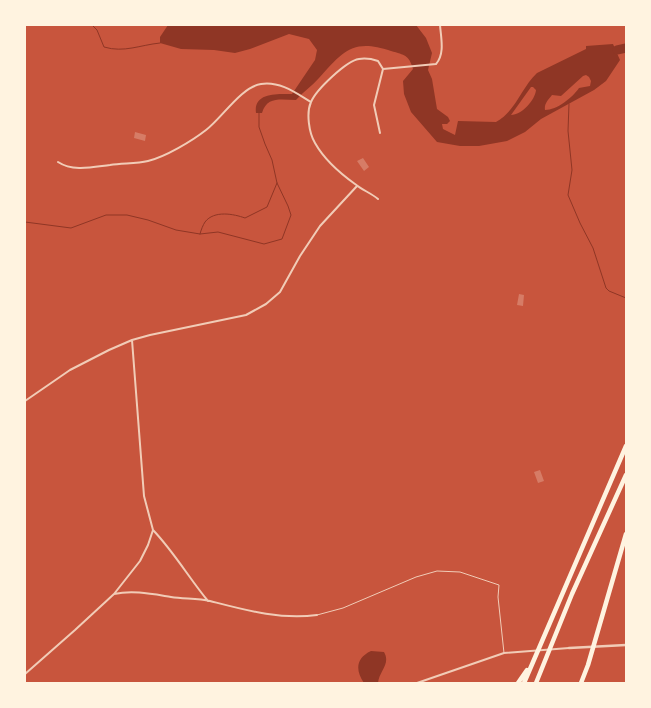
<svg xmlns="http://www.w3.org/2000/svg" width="651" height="708" font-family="Signika,sans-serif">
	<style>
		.water { fill: #8f3625; fill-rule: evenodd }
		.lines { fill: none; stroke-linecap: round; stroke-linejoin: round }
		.stream { stroke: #8f3625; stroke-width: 1 }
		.river { stroke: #8f3625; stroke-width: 9 }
		.building { fill: #d67c66 }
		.service { stroke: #f1ccb7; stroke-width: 1 }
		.pedestrian { stroke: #f1ccb7; stroke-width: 2 }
		.minor { stroke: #f1ccb7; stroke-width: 2.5 }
		.motorway { stroke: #fff3e0; stroke-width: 4.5 }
	</style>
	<rect width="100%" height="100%" fill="#c8553d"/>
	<!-- water -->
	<path class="water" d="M 168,25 L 416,25 L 426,38 L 432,53 L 428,70 L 432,79 L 437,109 L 448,117 L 450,121 L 447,124 L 442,124 L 443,129 L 455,135 L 458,121 L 496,122 C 516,111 521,88 537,73 L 586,49 L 586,46 L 613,44 L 620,60 L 606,81 L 594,90 L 541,119 L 525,132 L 507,141 L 479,146 L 460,146 L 437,142 L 411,112 L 404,94 L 403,81 L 413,69 C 409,55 405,55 391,51 C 352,38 343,52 319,78 C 312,86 303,92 296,100 C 281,100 267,96 262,113 L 256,113 C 253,92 278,94 292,94 L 315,60 L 317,50 L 309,39 L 289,34 L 250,49 L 235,53 L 214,50 L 181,49 L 160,43 L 160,37 ZM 586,75 L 589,77 L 591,81 L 590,86 L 579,88 C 572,98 557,110 545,110 C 544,104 548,100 552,95 L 561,96 L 583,76 ZM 531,87 L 533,87 L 536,90 C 535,100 522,115 511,115 Z
		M 371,651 L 384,652 C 391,664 379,671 378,683 L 364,683 C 355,670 356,658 371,651 Z"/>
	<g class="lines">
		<!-- stream -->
		<path class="stream" d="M 92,25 L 97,30 L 104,47 C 124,53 140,45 160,43
			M 569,104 L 568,131 L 572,170 L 568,195 L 580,223 L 593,248 L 606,288 L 609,291 L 626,298
			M 25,222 L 71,228 L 106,215 L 127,215 L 148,220 L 176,230 L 200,234 L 218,232 L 264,244 L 282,239 L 291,215 L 288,206 L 277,183 L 272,160 L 265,144 L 259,127 L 259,113
			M 200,234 C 201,230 203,225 205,222 C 214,210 234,214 245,218 L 267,207 L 277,183"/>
		<!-- river -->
		<path class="river" d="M 617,50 L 626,48"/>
	</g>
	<!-- building -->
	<path class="building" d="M 135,132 L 146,135 L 145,141 L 134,138 Z
		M 363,158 L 369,167 L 364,171 L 357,161 Z
		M 519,294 L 524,295 L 523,306 L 517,305 Z
		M 540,470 L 544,481 L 538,483 L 534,472 Z"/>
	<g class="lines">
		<!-- service -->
		<path class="service" d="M 317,615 L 343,608 L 416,577 L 437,571 L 460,572 L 499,585 L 498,597 L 504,653"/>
		<!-- pedestrian -->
		<path class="pedestrian" d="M 383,69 L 436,64 C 445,54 441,38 440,25
			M 58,162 C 73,172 93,167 110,165 C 123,163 136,164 148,161 C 165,157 192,141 206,130 C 222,118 241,87 261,84 C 280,81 296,93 311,102
			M 378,199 C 371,193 362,190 355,184 C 341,174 324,159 315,143 C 309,133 306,113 311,102 C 316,90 346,61 359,59 C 365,58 372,59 378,61 L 383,69 L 374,105 L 380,133
			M 25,401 L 70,370 L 109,350 L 132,340 L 150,335 L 246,315 L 266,304 L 280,292 L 300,256 L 320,226 L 357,186
			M 153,530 C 174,552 189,578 208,601
			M 114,594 L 140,561 L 148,545 L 153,530 L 144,496 L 132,340
			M 25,674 L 75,630 L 114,594 C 133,590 152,594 171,597 C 184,599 198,598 210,601 C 245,610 280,620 317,615
			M 417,683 L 504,653 L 569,648"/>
		<!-- minor -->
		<path class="minor" d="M 569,648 L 626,645"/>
		<!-- motorway -->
		<path class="motorway" d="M 518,683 L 527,670
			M 524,683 L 626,446
			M 536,683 L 572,594 L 626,475
			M 581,683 L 588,665 L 626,534"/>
	</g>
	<!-- border -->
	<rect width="651" height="708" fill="none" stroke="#fff3e0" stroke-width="52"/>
</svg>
